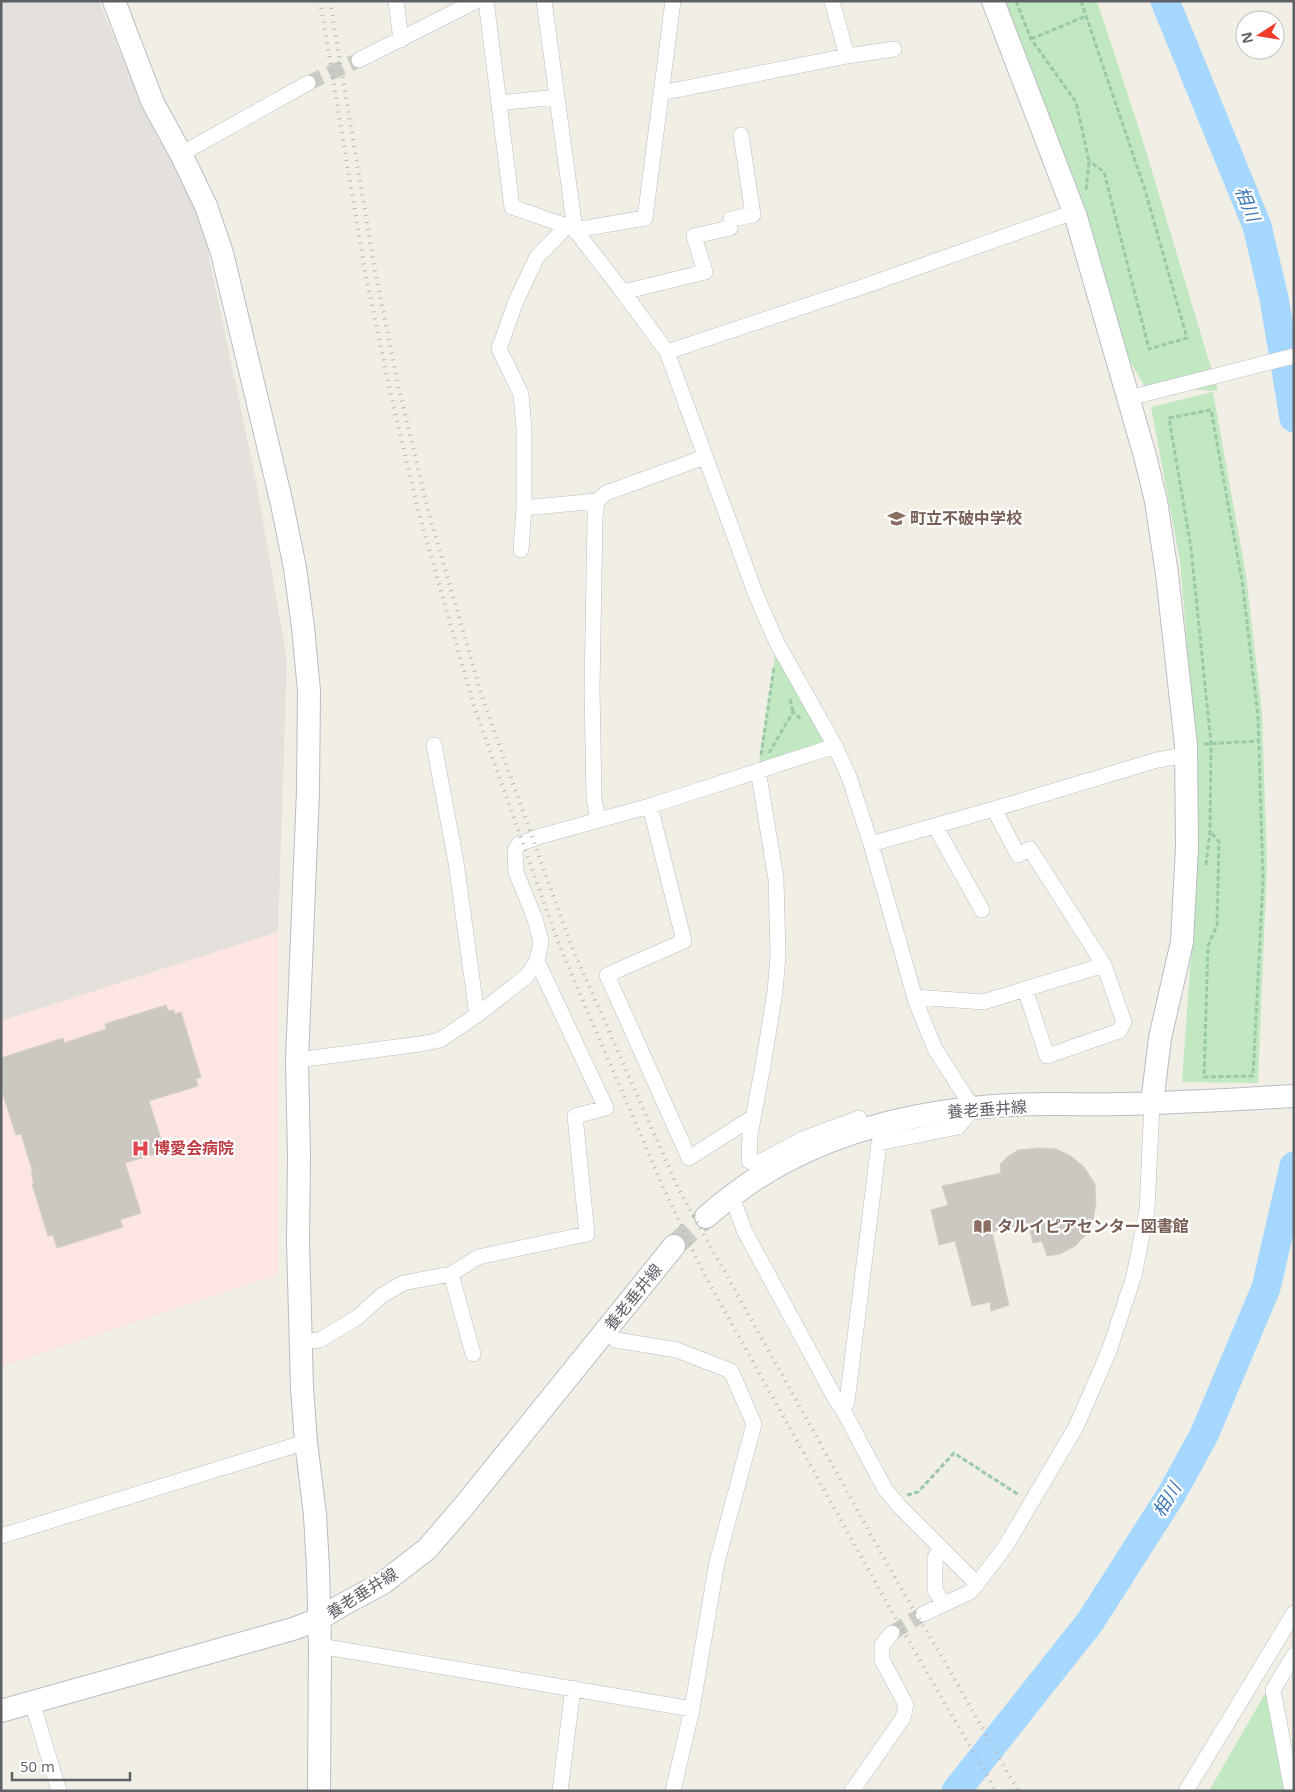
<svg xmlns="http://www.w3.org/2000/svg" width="1295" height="1792" font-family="'Open Sans','Noto Sans JP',sans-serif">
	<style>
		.industrial { fill: #e4e1dd }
		.medical { fill: #fce5e2 }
		.green { fill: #c1e8c1 }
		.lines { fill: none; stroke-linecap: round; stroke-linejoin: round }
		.river { stroke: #a6d8ff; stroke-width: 29 }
		.building { fill: #cbc8c2; stroke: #d5d0c3 }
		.street-tunnel { stroke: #cbcbc5; stroke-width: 15; stroke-dasharray: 15 8; stroke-linecap: butt }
		.secondary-tunnel { stroke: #cbcbc5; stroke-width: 22; stroke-dasharray: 22 11; stroke-linecap: butt }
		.street-casing { stroke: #babdc2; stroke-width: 16 }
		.secondary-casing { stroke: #b9bcc2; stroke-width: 24 }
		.path { stroke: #9ac9a7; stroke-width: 3; stroke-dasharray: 5 2.5; stroke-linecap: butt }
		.street { stroke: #fff; stroke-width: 15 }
		.secondary { stroke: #fff; stroke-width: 22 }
		.rail { stroke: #b6b7b7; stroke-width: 4; stroke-dasharray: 1 6; stroke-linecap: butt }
		.labels { text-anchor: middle; stroke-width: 4.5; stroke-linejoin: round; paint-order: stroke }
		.education-label { font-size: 16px; font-weight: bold; fill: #785e54; stroke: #fff; text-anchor: start }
		.street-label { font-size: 16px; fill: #5d6166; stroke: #fff }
		.health-label { font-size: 16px; font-weight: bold; fill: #be3a42; stroke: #fff; text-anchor: start }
		.water-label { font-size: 18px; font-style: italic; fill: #3f78b6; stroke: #fff }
	</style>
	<rect width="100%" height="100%" fill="#f0eee5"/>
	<!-- industrial -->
	<path class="industrial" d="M 1,1 L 99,1 L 147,117 L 200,214 L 255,476 L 287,659 L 278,932 L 1,1021 Z"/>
	<!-- medical -->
	<path class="medical" d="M 278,932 L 278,1275 L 1,1367 L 1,1021 Z"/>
	<!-- green -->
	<path class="green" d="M 1000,1 L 1097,1 L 1143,141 L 1218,391 L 1145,387 L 1128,358 Z
		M 1213,392 L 1246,575 L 1262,713 L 1267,864 L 1258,1083 L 1182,1082 L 1191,954 L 1197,763 L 1180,561 L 1151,407 Z
		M 777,643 L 835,746 L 758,770 Z
		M 1270,1685 L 1289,1791 L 1209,1791 Z"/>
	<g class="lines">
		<!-- river -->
		<path class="river" d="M 1165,1 L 1257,226 L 1274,298 L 1294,418
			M 956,1791 L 1090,1622 L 1171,1495 L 1204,1435 L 1266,1288 L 1294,1166"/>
	</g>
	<!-- building -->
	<path class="building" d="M 166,1005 L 168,1011 L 174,1010 L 175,1014 L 181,1012 L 201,1077 L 196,1079 L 198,1086 L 149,1101 L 165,1151 L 125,1163 L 141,1213 L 120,1220 L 123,1227 L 57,1248 L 53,1235 L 48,1236 L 32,1184 L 34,1184 L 31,1173 L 33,1173 L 21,1134 L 16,1135 L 1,1088 L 1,1058 L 63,1038 L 64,1043 L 106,1029 L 105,1024 Z
		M 1039,1148 L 1056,1149 L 1071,1156 L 1084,1167 L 1095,1184 L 1096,1203 L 1093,1221 L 1087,1234 L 1075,1246 L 1060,1254 L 1047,1256 L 1042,1241 L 1033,1243 L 1028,1223 L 992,1232 L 1009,1305 L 991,1311 L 990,1302 L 972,1306 L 955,1241 L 939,1245 L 931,1210 L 948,1205 L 942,1186 L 1001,1173 L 1000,1164 L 1007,1157 L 1018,1150 Z"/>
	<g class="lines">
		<!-- street-tunnel -->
		<path class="street-tunnel" d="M 308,83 L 359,60
			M 892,1633 L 923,1614"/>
		<!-- secondary-tunnel -->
		<path class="secondary-tunnel" d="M 674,1246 L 706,1217"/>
		<defs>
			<path id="street" d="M 396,1 L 401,40
				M 486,1 L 512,207 L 567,226
				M 544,1 L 575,230 L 623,292 L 667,352 L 756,595 L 777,643 L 835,746 L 849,777 L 871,844 L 917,1005 L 935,1049 L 973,1108 L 958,1127 L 879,1143 L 847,1402 L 843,1410
				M 847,56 L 894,49
				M 359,60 L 476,1
				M 661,93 L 847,56 L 832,1
				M 499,103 L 557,97
				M 181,154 L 308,83
				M 623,292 L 705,272 L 694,236 L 730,228 L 731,219 L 753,215 L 741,135
				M 667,352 L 859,288 L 1074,212
				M 1129,398 L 1294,356
				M 524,508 L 524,429 L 521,394 L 499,349 L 516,301 L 537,257 L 567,226 L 575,230 L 645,218 L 673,1
				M 521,550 L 524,508 L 597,501
				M 434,745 L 456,862 L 477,1015
				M 758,770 L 776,879 L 778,956 L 775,991 L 764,1060 L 750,1135 L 749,1161 L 756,1164 L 805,1138 L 859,1118
				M 650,806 L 684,941 L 607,975 L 689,1158 L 753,1117
				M 994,809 L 1157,760 L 1186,755
				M 598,820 L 594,798 L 592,689 L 595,518 L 597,501 L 606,493 L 705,457
				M 935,826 L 982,910
				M 871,844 L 994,809 L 1018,855 L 1030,849 L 1104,965 L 983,1002 L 915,997
				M 1025,989 L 1047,1056 L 1119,1031 L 1124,1022 L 1104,965
				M 297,1060 L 420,1044 L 440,1040 L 477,1015 L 527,976 L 537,961 L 541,941 L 535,919 L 516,872 L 515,851 L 519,844 L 541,836 L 650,806 L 835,746
				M 732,1196 L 744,1230 L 836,1400 L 843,1410 L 885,1489 L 900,1507 L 977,1584
				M 451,1274 L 473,1354
				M 616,1340 L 677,1350 L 731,1371 L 754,1424 L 717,1562 L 692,1709
				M 301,1342 L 320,1340 L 358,1317 L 381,1296 L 403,1283 L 451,1274 L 478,1257 L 587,1234 L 575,1116 L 606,1108 L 537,961
				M 1,1536 L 306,1442
				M 940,1549 L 935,1558 L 935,1590 L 943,1603
				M 923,1614 L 970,1592 L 977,1584 L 1005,1547 L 1076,1427 L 1109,1351 L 1134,1276 L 1147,1210 L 1152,1103
				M 320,1646 L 692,1709 L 673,1791
				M 32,1702 L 59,1791
				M 560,1791 L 573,1688
				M 852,1791 L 903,1718 L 906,1705 L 882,1660 L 882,1645 L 892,1633
				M 1186,1791 L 1294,1613
				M 1292,1791 L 1273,1690 L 1294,1655"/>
			<path id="secondary" d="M 114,1 L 153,103 L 181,154 L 206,206 L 222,253 L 282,504 L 295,568 L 303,627 L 309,691 L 308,791 L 297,1060 L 299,1157 L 298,1242 L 302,1388 L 306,1442 L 315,1515 L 318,1568 L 320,1646 L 319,1791
				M 993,1 L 1076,217 L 1145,456 L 1156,501 L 1167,574 L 1186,745 L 1187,847 L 1182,942 L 1160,1038 L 1152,1103
				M 706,1217 C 722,1203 739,1190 757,1178 C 821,1137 897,1116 972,1108 C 1021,1102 1073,1105 1123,1104 C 1180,1103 1237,1099 1294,1096
				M 1,1711 L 293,1629 L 319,1619 L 342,1605 L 383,1583 L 427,1549 L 464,1506 L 674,1246"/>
		</defs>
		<!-- street casing -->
		<use href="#street" class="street-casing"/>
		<!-- secondary casing -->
		<use href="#secondary" class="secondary-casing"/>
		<!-- path -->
		<path class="path" d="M 1016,1 L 1031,39 L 1076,102 L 1089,161 L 1086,191
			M 1081,1 L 1145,190 L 1187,338 L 1149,349 L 1104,172 L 1089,161
			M 1031,39 L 1086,16
			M 790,699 L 793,712
			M 1204,744 L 1258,741
			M 769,753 L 793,712 L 802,720
			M 761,755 L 774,667
			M 1206,865 L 1210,831 L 1211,743 L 1191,548 L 1169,418 L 1211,410 L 1242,581 L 1258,716 L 1263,880 L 1253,1076 L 1204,1077 L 1208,946 L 1217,925 L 1219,842 L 1210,831
			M 907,1495 L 918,1492 L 954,1453 L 1019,1495"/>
		<!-- street -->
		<use href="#street" class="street"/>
		<!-- secondary -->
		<use href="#secondary" class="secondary"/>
		<!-- rail -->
		<path class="rail" d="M 320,1 L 365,272 L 390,391 L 419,514 L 474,706 L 560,947 L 663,1187 L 703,1272 L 892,1612 L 996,1791
			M 330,1 L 375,271 L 399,389 L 429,514 L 484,703 L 571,945 L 678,1188 L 903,1592 L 946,1664 L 1018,1791"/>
	</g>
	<!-- icons -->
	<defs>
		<symbol id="school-bare" viewBox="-9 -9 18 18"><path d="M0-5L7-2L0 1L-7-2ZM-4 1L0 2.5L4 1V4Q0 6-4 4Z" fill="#8d6e63" stroke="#fff" stroke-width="2.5" paint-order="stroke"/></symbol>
		<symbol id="hospital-bare" viewBox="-9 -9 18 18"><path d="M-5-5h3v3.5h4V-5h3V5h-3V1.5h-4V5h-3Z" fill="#e0444e" stroke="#fff" stroke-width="2.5" paint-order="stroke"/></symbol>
		<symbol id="library-bare" viewBox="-9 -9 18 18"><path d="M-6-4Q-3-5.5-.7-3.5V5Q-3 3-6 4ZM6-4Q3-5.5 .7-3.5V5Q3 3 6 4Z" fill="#8d6e63" stroke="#fff" stroke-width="2.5" paint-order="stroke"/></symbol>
	</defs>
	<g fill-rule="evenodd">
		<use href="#school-bare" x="884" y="506" width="25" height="25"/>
		<use href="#hospital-bare" x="128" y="1136" width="25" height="25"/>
		<use href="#library-bare" x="970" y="1214" width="25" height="25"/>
	</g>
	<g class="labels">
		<!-- education labels -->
		<g class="education-label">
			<text x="910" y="524">町立不破中学校</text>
			<text x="997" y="1232">タルイピアセンター図書館</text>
		</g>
		<!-- street labels -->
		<g class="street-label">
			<text transform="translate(987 1109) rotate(-4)" y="6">養老垂井線</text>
			<text transform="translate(633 1297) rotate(-51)" y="6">養老垂井線</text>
			<text transform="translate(362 1593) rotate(-32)" y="6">養老垂井線</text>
		</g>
		<!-- health labels -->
		<g class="health-label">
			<text x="154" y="1154">博愛会病院</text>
		</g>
		<!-- water labels -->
		<g class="water-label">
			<text transform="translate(1247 204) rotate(68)" y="6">相川</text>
			<text transform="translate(1167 1500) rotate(-59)" y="6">相川</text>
		</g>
	</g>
	<!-- border -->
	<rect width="1295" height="1792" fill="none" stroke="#5d6166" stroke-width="5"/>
	<!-- north arrow -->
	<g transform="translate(1260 35) rotate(258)"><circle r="24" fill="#ffffff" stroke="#bec0c2"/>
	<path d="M0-4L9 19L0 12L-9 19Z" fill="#ef3c2c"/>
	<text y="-8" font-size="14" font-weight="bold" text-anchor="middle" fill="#5d6166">N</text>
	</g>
	<!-- scale -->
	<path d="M12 1772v8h118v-8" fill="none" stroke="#5d6166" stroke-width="2.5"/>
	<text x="20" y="1772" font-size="15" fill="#5d6166" stroke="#ffffff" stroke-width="4" paint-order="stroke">50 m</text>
</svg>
